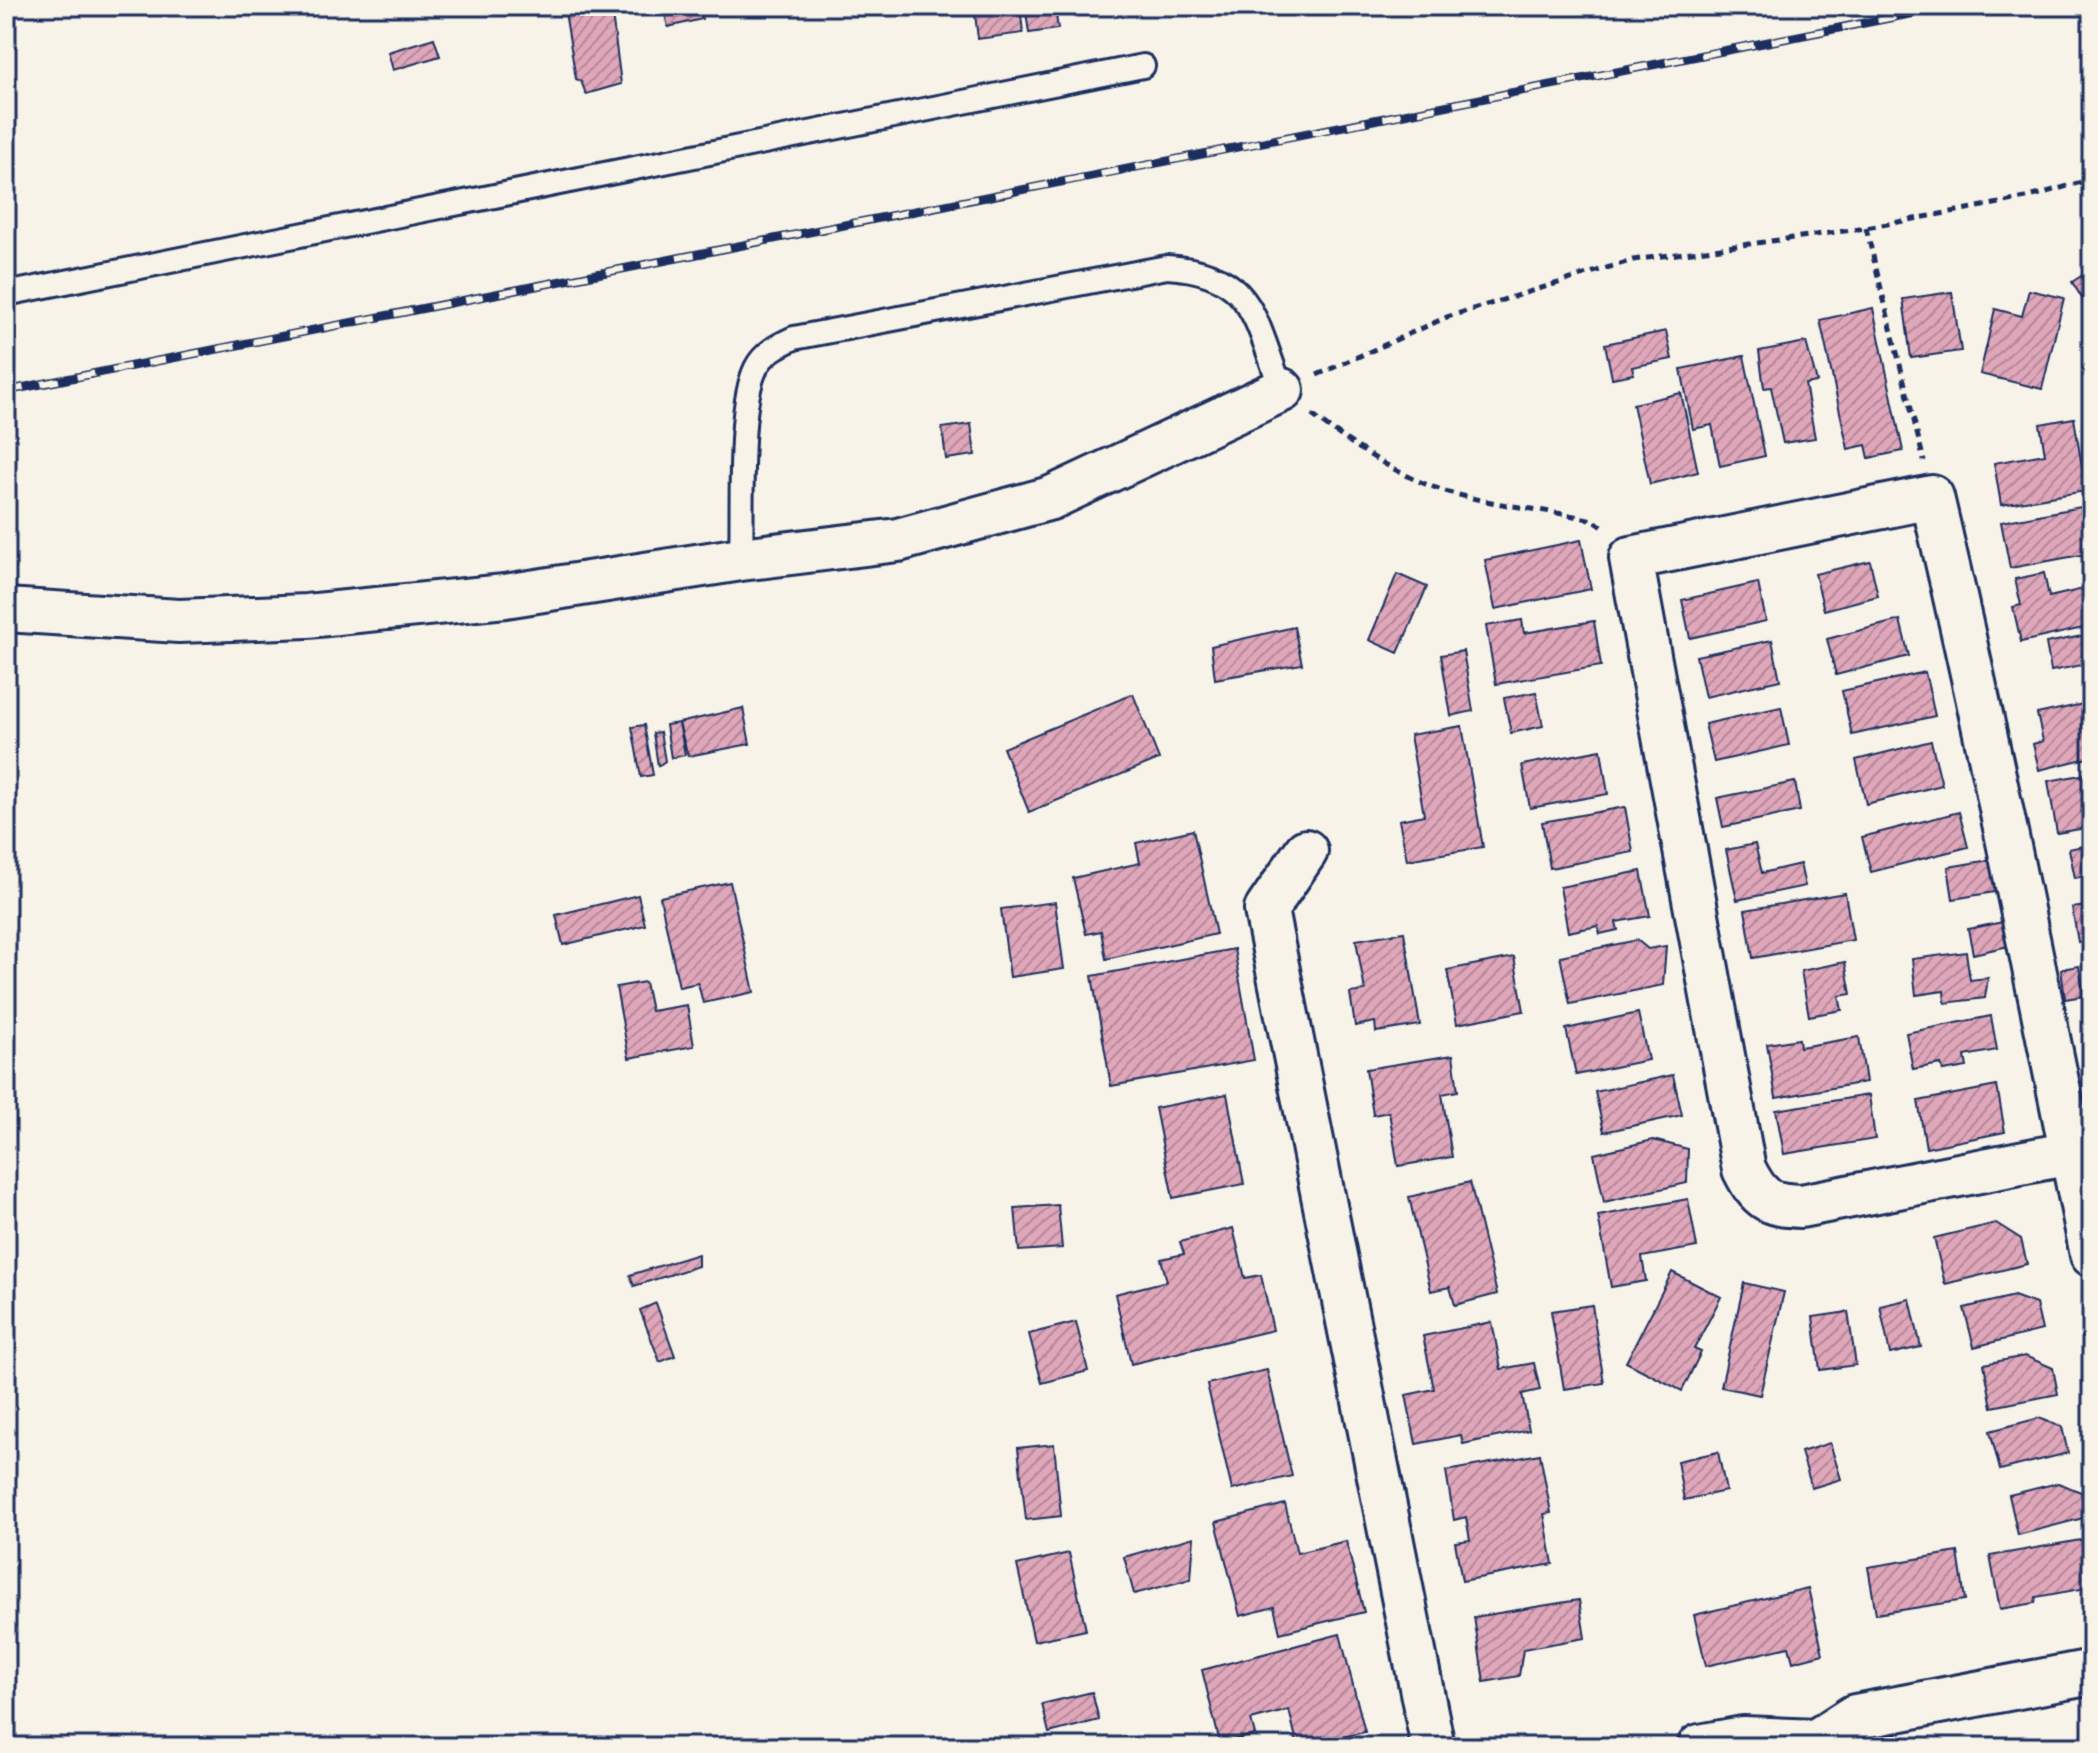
<svg xmlns="http://www.w3.org/2000/svg" width="2098" height="1753" font-family="Caveat,sans-serif">
	<style>
		.building { fill: url(#building-hatch); stroke: #1b2f5e; stroke-width: 2 }
		.lines { fill: none; stroke-linecap: round; stroke-linejoin: round }
		.service-casing { stroke: #1b2f5e; stroke-width: 28 }
		.minor-casing { stroke: #1b2f5e; stroke-width: 48 }
		.tertiary-casing { stroke: #1b2f5e; stroke-width: 50 }
		.path { stroke: #1b2f5e; stroke-width: 5; stroke-dasharray: 8 6; stroke-linecap: butt }
		.service { stroke: #f7f3e8; stroke-width: 22 }
		.minor { stroke: #f7f3e8; stroke-width: 42 }
		.tertiary { stroke: #f7f3e8; stroke-width: 44 }
		.rail-casing { stroke: #1b2f5e; stroke-width: 9 }
		.rail { stroke: #f7f3e8; stroke-width: 6; stroke-dasharray: 18; stroke-linecap: butt }
	</style>
	<defs>
		<pattern id="building-hatch" width="6" height="6" patternUnits="userSpaceOnUse" patternTransform="scale(2)"><rect width="6" height="6" fill="#dfa7b9"/><path d="M-1 1l2-2M0 6l6-6M5 7l2-2" fill="none" stroke="#b4889a"/></pattern>
	</defs>
	<rect width="100%" height="100%" fill="#f7f3e8"/>
	<filter id="ink" filterUnits="userSpaceOnUse"><feTurbulence type="fractalNoise" baseFrequency=".0125" numOctaves="2"/><feDisplacementMap in="SourceGraphic" scale="16" xChannelSelector="R" yChannelSelector="G"/><feConvolveMatrix kernelMatrix="1 2 1 2 8 2 1 2 1" color-interpolation-filters="sRGB"/></filter>
	<g filter="url(#ink)">
		<!-- building -->
		<path class="building" d="M 564,6 L 611,6 L 621,84 L 586,94 L 581,81 L 576,79 Z
			M 663,6 L 699,6 L 702,19 L 668,27 Z
			M 974,6 L 1020,6 L 1023,33 L 978,39 Z
			M 1055,8 L 1058,29 L 1029,33 L 1026,12 Z
			M 434,38 L 440,56 L 393,70 L 388,52 Z
			M 2092,269 L 2092,314 L 2072,282 Z
			M 2029,290 L 2064,298 L 2042,389 L 1980,374 L 1995,309 L 2022,316 Z
			M 1952,292 L 1961,351 L 1911,358 L 1903,299 Z
			M 1873,308 L 1903,451 L 1869,458 L 1866,445 L 1848,449 L 1820,320 Z
			M 1666,331 L 1672,359 L 1632,367 L 1634,374 L 1612,378 L 1605,344 Z
			M 1806,342 L 1817,382 L 1805,384 L 1815,438 L 1783,443 L 1771,387 L 1764,388 L 1759,351 Z
			M 1744,356 L 1765,456 L 1720,466 L 1712,425 L 1693,429 L 1681,369 Z
			M 1681,393 L 1698,472 L 1650,484 L 1633,404 Z
			M 2074,418 L 2086,491 L 2001,505 L 1994,463 L 2045,454 L 2040,424 Z
			M 971,424 L 975,455 L 946,459 L 942,428 Z
			M 2092,505 L 2092,553 L 2010,568 L 2001,522 Z
			M 1581,540 L 1591,589 L 1495,609 L 1485,560 Z
			M 1870,561 L 1878,596 L 1824,610 L 1815,574 Z
			M 2044,573 L 2049,597 L 2092,587 L 2092,626 L 2021,642 L 2013,607 L 2021,605 L 2015,579 Z
			M 1397,574 L 1427,587 L 1398,653 L 1369,640 Z
			M 1758,583 L 1766,621 L 1690,638 L 1682,600 Z
			M 1522,620 L 1524,633 L 1594,621 L 1601,666 L 1496,684 L 1486,626 Z
			M 1900,620 L 1909,656 L 1836,675 L 1827,639 Z
			M 1294,627 L 1302,664 L 1215,679 L 1211,646 Z
			M 2092,634 L 2092,663 L 2051,671 L 2046,643 Z
			M 1772,640 L 1780,680 L 1705,697 L 1696,656 Z
			M 1463,651 L 1473,711 L 1451,716 L 1441,655 Z
			M 1925,672 L 1935,716 L 1852,735 L 1842,691 Z
			M 1536,692 L 1543,726 L 1511,733 L 1504,698 Z
			M 1133,694 L 1159,759 L 1029,812 L 1003,748 Z
			M 2092,702 L 2092,757 L 2039,770 L 2033,744 L 2043,741 L 2037,714 Z
			M 1781,707 L 1789,745 L 1714,762 L 1705,724 Z
			M 743,708 L 750,744 L 688,756 L 679,723 Z
			M 679,723 L 685,755 L 671,758 L 666,725 Z
			M 644,725 L 653,775 L 641,777 L 632,727 Z
			M 1462,726 L 1483,847 L 1407,860 L 1399,820 L 1424,815 L 1410,735 Z
			M 660,732 L 665,761 L 658,766 L 653,733 Z
			M 1931,741 L 1942,785 L 1866,804 L 1856,760 Z
			M 1601,750 L 1608,794 L 1530,808 L 1522,765 Z
			M 2092,773 L 2092,827 L 2057,833 L 2048,781 Z
			M 1795,782 L 1800,811 L 1723,827 L 1717,798 Z
			M 1625,807 L 1633,852 L 1550,868 L 1542,822 Z
			M 1959,812 L 1968,847 L 1871,872 L 1862,837 Z
			M 1193,830 L 1216,934 L 1106,959 L 1101,931 L 1086,934 L 1073,878 L 1140,863 L 1136,843 Z
			M 1755,844 L 1762,873 L 1800,864 L 1805,886 L 1737,900 L 1726,850 Z
			M 2092,844 L 2092,874 L 2075,878 L 2069,849 Z
			M 1990,860 L 1995,892 L 1953,899 L 1948,867 Z
			M 1641,871 L 1650,916 L 1616,922 L 1618,930 L 1600,934 L 1598,926 L 1568,932 L 1560,887 Z
			M 730,882 L 754,992 L 703,1003 L 698,983 L 679,987 L 660,897 Z
			M 1845,893 L 1853,940 L 1753,958 L 1745,910 Z
			M 638,895 L 645,925 L 563,945 L 556,915 Z
			M 1055,902 L 1064,969 L 1010,977 L 1001,909 Z
			M 2092,905 L 2092,940 L 2078,942 L 2072,908 Z
			M 2008,921 L 2013,945 L 1973,954 L 1968,929 Z
			M 1404,932 L 1420,1025 L 1376,1032 L 1375,1022 L 1355,1026 L 1350,993 L 1365,991 L 1356,940 Z
			M 1637,940 L 1648,949 L 1666,946 L 1663,985 L 1570,1004 L 1560,956 Z
			M 1234,949 L 1254,1060 L 1111,1086 L 1092,976 Z
			M 1966,952 L 1970,980 L 1988,978 L 1985,998 L 1945,1003 L 1944,991 L 1916,995 L 1912,959 Z
			M 1514,957 L 1524,1011 L 1457,1024 L 1447,970 Z
			M 1845,962 L 1851,994 L 1839,996 L 1842,1010 L 1809,1016 L 1801,971 Z
			M 2079,966 L 2084,996 L 2065,999 L 2061,969 Z
			M 645,982 L 651,1011 L 687,1005 L 694,1046 L 629,1058 L 616,987 Z
			M 1638,1013 L 1648,1060 L 1576,1075 L 1566,1029 Z
			M 1991,1016 L 1997,1050 L 1965,1056 L 1967,1067 L 1943,1071 L 1941,1064 L 1913,1069 L 1906,1033 Z
			M 1859,1037 L 1866,1082 L 1776,1098 L 1767,1044 L 1799,1039 L 1800,1047 Z
			M 1453,1055 L 1458,1091 L 1442,1094 L 1452,1157 L 1398,1166 L 1389,1112 L 1373,1115 L 1366,1069 Z
			M 1673,1075 L 1682,1115 L 1604,1132 L 1595,1092 Z
			M 1997,1086 L 2005,1132 L 1926,1148 L 1918,1101 Z
			M 1227,1094 L 1244,1184 L 1173,1198 L 1155,1108 Z
			M 1869,1095 L 1875,1139 L 1784,1154 L 1776,1110 Z
			M 1653,1140 L 1688,1149 L 1687,1183 L 1604,1202 L 1594,1154 Z
			M 1470,1182 L 1497,1294 L 1455,1305 L 1450,1287 L 1431,1291 L 1409,1197 Z
			M 1688,1199 L 1697,1247 L 1642,1257 L 1646,1281 L 1611,1287 L 1598,1216 Z
			M 1058,1205 L 1062,1248 L 1019,1251 L 1015,1208 Z
			M 1996,1223 L 2021,1239 L 2027,1264 L 1945,1284 L 1934,1238 Z
			M 1233,1228 L 1245,1278 L 1261,1275 L 1273,1330 L 1131,1364 L 1115,1294 L 1167,1281 L 1161,1259 L 1184,1254 L 1180,1242 Z
			M 698,1254 L 698,1266 L 634,1286 L 630,1275 Z
			M 1672,1272 L 1721,1297 L 1694,1349 L 1701,1352 L 1682,1391 L 1626,1362 Z
			M 1744,1283 L 1784,1292 L 1760,1395 L 1721,1387 Z
			M 2014,1296 L 2036,1304 L 2042,1330 L 1974,1347 L 1964,1308 Z
			M 1910,1299 L 1921,1347 L 1890,1354 L 1880,1306 Z
			M 656,1303 L 675,1356 L 660,1362 L 640,1310 Z
			M 1592,1305 L 1604,1383 L 1564,1389 L 1551,1311 Z
			M 1848,1312 L 1856,1365 L 1820,1370 L 1813,1317 Z
			M 1076,1322 L 1088,1371 L 1042,1383 L 1029,1334 Z
			M 1492,1322 L 1501,1369 L 1534,1363 L 1540,1390 L 1522,1394 L 1529,1430 L 1463,1444 L 1461,1435 L 1416,1444 L 1406,1395 L 1434,1389 L 1423,1336 Z
			M 2025,1356 L 2053,1368 L 2058,1394 L 1992,1407 L 1984,1364 Z
			M 1267,1370 L 1292,1476 L 1232,1490 L 1207,1384 Z
			M 2039,1418 L 2062,1427 L 2068,1453 L 2000,1470 L 1990,1431 Z
			M 1830,1443 L 1841,1479 L 1812,1488 L 1801,1452 Z
			M 1054,1444 L 1061,1516 L 1026,1520 L 1018,1448 Z
			M 1718,1452 L 1726,1491 L 1684,1500 L 1677,1461 Z
			M 1540,1454 L 1551,1513 L 1544,1514 L 1553,1564 L 1462,1581 L 1455,1542 L 1470,1540 L 1466,1517 L 1454,1520 L 1446,1471 Z
			M 2058,1483 L 2081,1492 L 2087,1517 L 2018,1535 L 2009,1495 Z
			M 1285,1504 L 1297,1553 L 1346,1541 L 1364,1612 L 1280,1633 L 1274,1607 L 1240,1616 L 1216,1522 Z
			M 1194,1537 L 1191,1579 L 1134,1594 L 1124,1557 Z
			M 2092,1538 L 2092,1587 L 2036,1597 L 2035,1603 L 2000,1609 L 1990,1556 Z
			M 1958,1552 L 1965,1600 L 1876,1614 L 1868,1567 Z
			M 1069,1553 L 1086,1630 L 1034,1641 L 1017,1565 Z
			M 1808,1588 L 1823,1654 L 1793,1662 L 1789,1647 L 1706,1666 L 1694,1615 Z
			M 1579,1600 L 1585,1638 L 1523,1649 L 1519,1676 L 1484,1682 L 1474,1617 Z
			M 1340,1634 L 1365,1732 L 1298,1747 L 1289,1710 L 1251,1720 L 1255,1735 L 1220,1743 L 1202,1670 Z
			M 1092,1692 L 1099,1720 L 1049,1733 L 1042,1704 Z"/>
		<g class="lines">
			<defs>
				<path id="service" d="M 6,294 L 1143,66
					M 741,559 C 743,512 737,406 756,368 C 764,352 779,345 794,338 L 1167,267 C 1255,272 1254,320 1282,390"/>
				<path id="minor" d="M 6,610 L 179,621 L 307,616 L 505,596 L 741,559 L 898,540 L 1051,498 L 1282,390
					M 1306,851 L 1266,910 L 1433,1747
					M 2071,1153 L 1801,1206 C 1768,1205 1759,1199 1744,1169 L 1631,558 L 1932,497 C 1991,748 2041,1002 2092,1255"/>
				<path id="tertiary" d="M 1700,1747 L 1743,1739 L 1816,1742 L 1855,1717 L 2092,1672"/>
			</defs>
			<!-- service casing -->
			<use href="#service" class="service-casing"/>
			<!-- minor casing -->
			<use href="#minor" class="minor-casing"/>
			<!-- tertiary casing -->
			<use href="#tertiary" class="tertiary-casing"/>
			<!-- path -->
			<path class="path" d="M 1866,228 L 1924,461
				M 1317,375 L 1447,317 L 1633,260 L 1866,228 L 2026,198 L 2092,179
				M 1312,415 C 1345,440 1385,467 1423,483 C 1476,505 1537,507 1593,520 L 1607,530"/>
			<!-- service -->
			<use href="#service" class="service"/>
			<!-- minor -->
			<use href="#minor" class="minor"/>
			<!-- tertiary -->
			<use href="#tertiary" class="tertiary"/>
			<defs>
				<path id="rail" d="M 6,391 L 1950,6"/>
			</defs>
			<!-- rail casing -->
			<use href="#rail" class="rail-casing"/>
			<!-- rail -->
			<use href="#rail" class="rail"/>
		</g>
	</g>
	<!-- margin -->
	<rect width="2098" height="1753" fill="none" stroke="#f7f3e8" stroke-width="32"/>
	<rect x="16" y="16" width="2066" height="1721" fill="none" stroke="#1b2f5e" stroke-width="3" filter="url(#ink)"/>
</svg>
